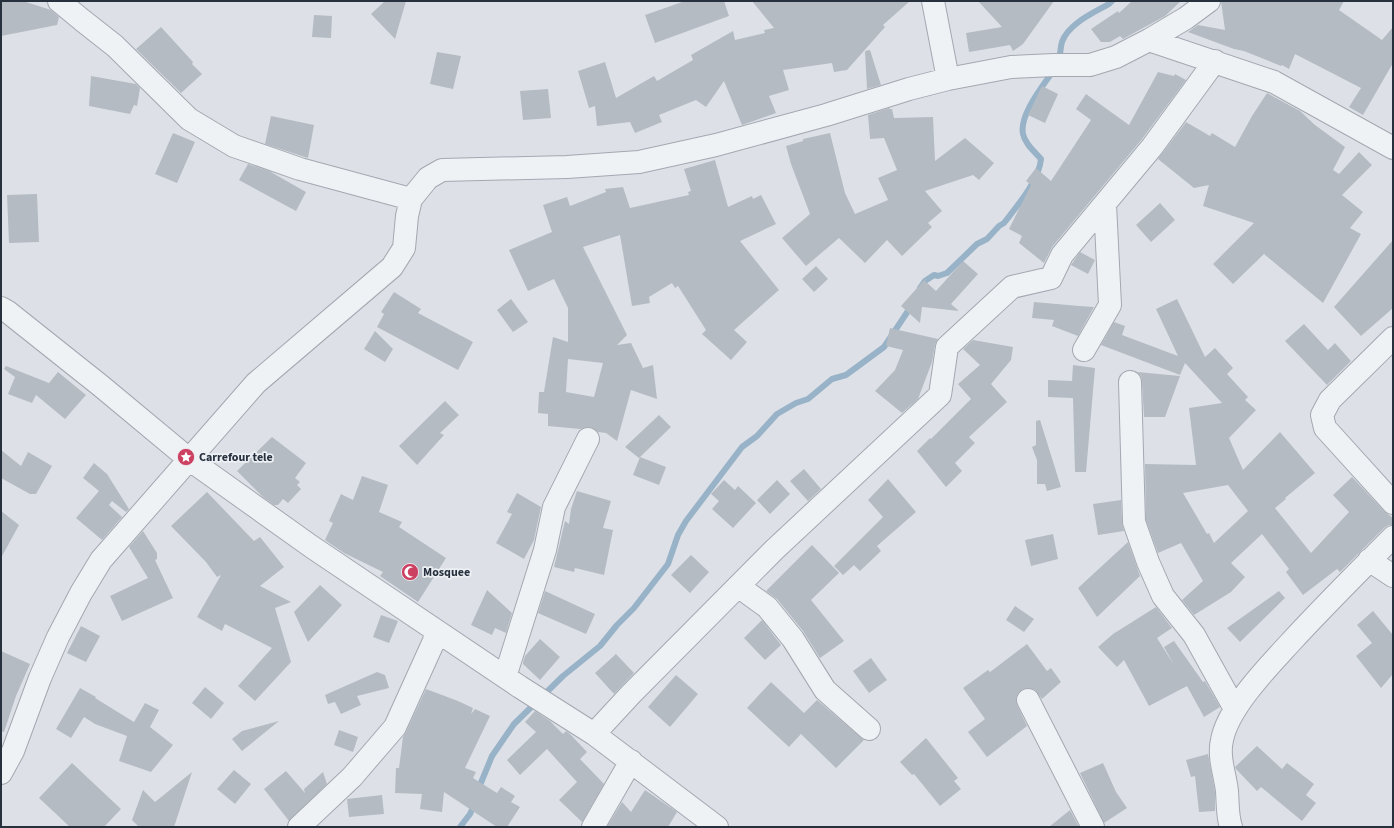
<svg xmlns="http://www.w3.org/2000/svg" width="1394" height="828" font-family="'Source Sans 3',sans-serif">
	<style>
		.lines { fill: none; stroke-linecap: round; stroke-linejoin: round }
		.stream { stroke: #98b2c7; stroke-width: 6 }
		.building { fill: #b4bbc3; fill-rule: evenodd }
		.minor-casing { stroke: #a3a8b1; stroke-width: 24 }
		.minor { stroke: #eff2f5; stroke-width: 22 }
		.labels { text-anchor: middle; stroke-width: 3.5; stroke-linejoin: round; paint-order: stroke }
		.poi-label { font-size: 12px; font-weight: bold; fill: #27303d; stroke: #ecf0f4; text-anchor: start }
	</style>
	<rect width="100%" height="100%" fill="#dde1e7"/>
	<g class="lines">
		<!-- stream -->
		<path class="stream" d="M 1058,61 C 1061,55 1060,48 1062,42 C 1068,24 1093,13 1109,4 L 1112,1
			M 920,288 L 925,281 L 934,275 L 938,276 L 947,273 L 977,244 L 987,239 L 999,226 L 1004,223 C 1017,206 1039,181 1041,159 C 1035,152 1025,144 1023,134 C 1019,115 1043,86 1053,71
			M 478,790 L 492,756 L 514,724 L 563,676 L 600,646 L 617,625 L 634,608 L 668,564 L 678,535 L 686,521 L 742,447 L 757,436 L 777,414 L 796,403 L 808,399 L 832,379 L 846,375 L 884,347 L 908,311 L 910,306
			M 460,827 L 470,814 L 475,803"/>
	</g>
	<!-- building -->
	<path class="building" d="M 1,1 L 23,1 L 51,10 L 59,17 L 57,25 L 1,36 Z
		M 385,1 L 406,1 L 395,39 L 371,14 Z
		M 685,1 L 724,1 L 729,16 L 655,43 L 645,15 Z
		M 752,1 L 910,1 L 883,25 L 885,27 L 847,70 L 834,72 L 832,63 L 783,70 L 789,90 L 769,96 L 776,113 L 742,125 L 724,81 L 706,107 L 696,100 L 659,115 L 662,122 L 635,133 L 630,122 L 597,126 L 595,106 L 589,108 L 578,71 L 605,62 L 616,98 L 654,76 L 657,81 L 693,60 L 691,55 L 733,31 L 735,40 L 765,33 L 764,30 L 774,28 Z
		M 978,1 L 1054,1 L 1023,44 L 1013,51 L 1010,45 L 969,52 L 966,33 L 1002,27 Z
		M 1132,1 L 1181,1 L 1165,16 L 1123,39 L 1120,36 L 1110,42 L 1101,42 L 1091,29 L 1118,11 L 1119,13 Z
		M 1221,1 L 1344,1 L 1339,10 L 1382,40 L 1393,27 L 1393,63 L 1363,115 L 1349,107 L 1361,88 L 1295,54 L 1289,69 L 1282,65 L 1281,66 L 1244,51 L 1234,49 L 1188,32 L 1198,25 L 1225,30 Z
		M 314,15 L 332,16 L 331,38 L 312,37 Z
		M 161,27 L 193,62 L 192,64 L 202,74 L 181,93 L 136,49 Z
		M 870,50 L 881,85 L 867,89 L 865,51 Z
		M 437,52 L 461,56 L 453,89 L 430,84 Z
		M 1158,72 L 1174,76 L 1175,74 L 1186,80 L 1142,139 L 1052,247 L 1044,263 L 1019,243 L 1022,236 L 1009,229 L 1031,185 L 1026,181 L 1036,168 L 1051,181 L 1091,120 L 1076,109 L 1086,94 L 1129,125 Z
		M 91,76 L 136,84 L 140,88 L 137,106 L 134,105 L 130,114 L 89,106 Z
		M 1042,86 L 1058,94 L 1045,123 L 1028,115 Z
		M 548,89 L 551,118 L 523,120 L 520,91 Z
		M 1267,93 L 1300,111 L 1315,125 L 1345,147 L 1333,170 L 1339,174 L 1359,152 L 1372,165 L 1342,195 L 1363,212 L 1350,228 L 1361,234 L 1323,303 L 1264,254 L 1233,284 L 1213,264 L 1254,223 L 1203,206 L 1209,185 L 1194,188 L 1158,159 L 1186,122 L 1210,136 L 1212,133 L 1235,147 L 1252,116 Z
		M 889,108 L 890,109 L 892,109 L 894,118 L 933,117 L 935,161 L 965,138 L 994,163 L 979,180 L 973,175 L 925,191 L 942,211 L 928,223 L 932,227 L 902,256 L 887,240 L 865,263 L 839,238 L 806,266 L 782,238 L 810,214 L 791,164 L 786,146 L 803,141 L 803,139 L 830,133 L 845,193 L 855,214 L 888,200 L 878,178 L 897,170 L 884,138 L 870,139 L 868,115 Z
		M 271,116 L 314,125 L 308,158 L 265,144 Z
		M 173,133 L 195,142 L 177,183 L 155,174 Z
		M 715,160 L 728,207 L 752,196 L 753,199 L 761,195 L 776,224 L 740,241 L 779,290 L 734,330 L 747,342 L 731,360 L 702,334 L 706,330 L 678,286 L 675,288 L 672,283 L 649,297 L 650,303 L 632,306 L 620,235 L 583,247 L 627,335 L 617,345 L 631,343 L 643,368 L 653,365 L 657,399 L 631,390 L 617,441 L 606,433 L 598,432 L 593,428 L 587,427 L 580,429 L 548,426 L 548,414 L 538,413 L 539,392 L 544,392 L 553,337 L 568,342 L 568,308 L 554,279 L 528,291 L 509,250 L 552,232 L 543,205 L 567,197 L 570,206 L 606,192 L 605,189 L 623,187 L 630,208 L 689,195 L 688,192 L 691,191 L 684,169 ZM 568,359 L 603,363 L 594,397 L 566,392 Z
		M 248,164 L 269,171 L 306,192 L 296,211 L 239,180 Z
		M 37,194 L 39,242 L 9,243 L 7,195 Z
		M 1160,203 L 1175,220 L 1151,242 L 1136,225 Z
		M 1393,240 L 1393,308 L 1361,336 L 1334,307 Z
		M 1080,252 L 1095,260 L 1088,274 L 1071,265 Z
		M 963,261 L 978,274 L 951,304 L 959,311 L 922,307 L 920,323 L 901,306 L 926,278 L 925,281 L 936,291 Z
		M 816,266 L 828,279 L 814,292 L 802,279 Z
		M 394,292 L 421,309 L 418,313 L 473,342 L 458,370 L 377,327 L 384,314 L 381,312 Z
		M 511,299 L 528,322 L 513,332 L 497,310 Z
		M 1177,299 L 1205,357 L 1215,348 L 1233,368 L 1227,374 L 1248,397 L 1245,400 L 1256,410 L 1229,438 L 1243,470 L 1280,432 L 1315,473 L 1285,498 L 1286,499 L 1275,508 L 1311,553 L 1349,512 L 1333,495 L 1352,477 L 1384,511 L 1393,518 L 1393,525 L 1389,525 L 1384,528 L 1340,572 L 1337,569 L 1303,595 L 1286,572 L 1289,569 L 1262,534 L 1231,563 L 1245,577 L 1231,592 L 1194,615 L 1182,600 L 1203,581 L 1181,543 L 1158,553 L 1146,520 L 1145,464 L 1196,465 L 1189,408 L 1222,403 L 1185,363 L 1180,375 L 1101,345 L 1114,322 L 1125,326 L 1122,335 L 1178,356 L 1156,309 ZM 1228,485 L 1248,511 L 1214,543 L 1209,533 L 1207,534 L 1183,493 Z
		M 1034,302 L 1079,306 L 1094,307 L 1078,336 L 1052,326 L 1054,320 L 1032,318 Z
		M 1304,324 L 1328,350 L 1335,343 L 1351,361 L 1327,385 L 1285,341 Z
		M 890,328 L 938,339 L 935,345 L 932,362 L 918,399 L 902,413 L 875,391 L 895,370 L 903,350 L 886,346 Z
		M 375,331 L 393,349 L 385,362 L 364,349 Z
		M 973,340 L 1013,347 L 1011,360 L 991,384 L 1007,402 L 969,437 L 975,443 L 955,463 L 962,471 L 946,487 L 917,451 L 930,438 L 931,439 L 971,399 L 958,384 L 980,365 L 963,349 Z
		M 1073,365 L 1095,368 L 1086,472 L 1075,472 L 1073,398 L 1048,397 L 1048,380 L 1072,381 Z
		M 6,366 L 49,383 L 58,372 L 86,395 L 65,419 L 36,395 L 32,403 L 8,394 L 15,377 L 4,369 Z
		M 1137,372 L 1180,376 L 1165,417 L 1144,417 L 1142,382 L 1141,376 Z
		M 445,401 L 459,415 L 440,433 L 444,435 L 417,465 L 399,446 Z
		M 659,415 L 671,427 L 639,458 L 625,447 Z
		M 1040,420 L 1061,487 L 1047,491 L 1045,484 L 1037,484 L 1037,460 L 1032,447 L 1036,445 L 1036,421 Z
		M 272,437 L 306,463 L 295,478 L 300,482 L 297,485 L 301,489 L 288,503 L 283,499 L 278,505 L 274,505 L 263,497 L 237,471 Z
		M 1,450 L 21,466 L 28,452 L 52,466 L 36,494 L 30,494 L 1,478 Z
		M 640,457 L 666,467 L 659,485 L 633,475 Z
		M 94,463 L 107,474 L 129,509 L 126,512 L 112,501 L 109,505 L 122,517 L 102,540 L 76,518 L 99,491 L 83,478 Z
		M 804,469 L 821,489 L 808,501 L 790,481 Z
		M 362,476 L 388,485 L 379,512 L 402,522 L 399,527 L 446,558 L 418,602 L 380,576 L 383,572 L 344,553 L 325,540 L 333,523 L 329,521 L 341,494 L 353,500 Z
		M 888,479 L 916,512 L 877,546 L 881,551 L 860,571 L 854,565 L 843,575 L 834,566 L 883,517 L 868,500 Z
		M 724,480 L 735,490 L 738,486 L 756,503 L 733,528 L 712,509 L 719,501 L 711,494 Z
		M 777,480 L 790,494 L 770,514 L 757,500 Z
		M 577,491 L 611,501 L 603,528 L 613,530 L 604,575 L 575,568 L 574,572 L 554,567 L 565,521 L 569,524 L 571,509 Z
		M 207,492 L 254,541 L 260,537 L 284,567 L 260,586 L 291,602 L 275,608 L 291,662 L 255,701 L 238,686 L 272,648 L 225,624 L 222,631 L 197,617 L 221,575 L 217,577 L 206,562 L 171,526 Z
		M 517,493 L 541,507 L 534,540 L 524,559 L 496,543 L 512,514 L 507,512 Z
		M 1121,500 L 1122,523 L 1124,531 L 1098,535 L 1093,504 Z
		M 1,511 L 19,525 L 1,558 Z
		M 143,531 L 157,553 L 157,559 L 155,560 L 173,598 L 122,621 L 110,596 L 148,578 L 129,547 Z
		M 1053,534 L 1058,559 L 1031,566 L 1025,540 Z
		M 1128,542 L 1140,576 L 1097,617 L 1078,588 Z
		M 812,545 L 839,573 L 811,600 L 844,641 L 820,658 L 803,631 L 777,599 L 766,591 Z
		M 691,555 L 709,572 L 690,593 L 671,575 Z
		M 320,585 L 342,605 L 308,642 L 294,612 Z
		M 487,590 L 512,613 L 506,633 L 495,628 L 492,635 L 471,625 Z
		M 545,591 L 595,614 L 586,634 L 538,613 Z
		M 1279,591 L 1285,598 L 1240,642 L 1227,628 Z
		M 1015,606 L 1034,619 L 1024,632 L 1006,620 Z
		M 1156,607 L 1172,628 L 1157,638 L 1174,665 L 1164,647 L 1174,641 L 1203,682 L 1205,681 L 1220,707 L 1204,717 L 1187,686 L 1149,706 L 1124,660 L 1117,667 L 1098,647 L 1113,634 Z
		M 1373,611 L 1393,635 L 1393,674 L 1381,688 L 1356,656 L 1372,643 L 1357,625 Z
		M 381,615 L 398,621 L 389,643 L 373,637 Z
		M 762,620 L 781,645 L 765,660 L 744,638 Z
		M 81,626 L 100,636 L 86,662 L 67,653 Z
		M 540,639 L 560,657 L 540,680 L 523,664 L 523,662 L 525,656 Z
		M 1027,644 L 1047,671 L 1051,668 L 1061,682 L 1042,699 L 1035,690 L 1029,688 L 1023,689 L 1018,693 L 1016,699 L 1017,705 L 1027,726 L 987,757 L 968,732 L 985,719 L 963,688 L 988,670 L 990,672 Z
		M 1,651 L 30,664 L 16,696 L 4,732 L 1,731 Z
		M 616,654 L 634,673 L 614,694 L 595,673 Z
		M 871,658 L 887,680 L 869,693 L 853,671 Z
		M 377,672 L 385,675 L 389,688 L 357,696 L 361,705 L 341,714 L 335,702 L 328,704 L 325,695 Z
		M 676,675 L 698,694 L 670,727 L 648,707 Z
		M 771,682 L 804,713 L 817,700 L 864,740 L 836,768 L 801,734 L 789,747 L 747,708 Z
		M 205,687 L 224,703 L 211,719 L 192,703 Z
		M 80,688 L 96,697 L 95,698 L 134,722 L 145,703 L 159,710 L 150,727 L 173,745 L 151,772 L 119,761 L 127,736 L 95,724 L 84,717 L 71,738 L 56,729 Z
		M 426,689 L 458,701 L 473,708 L 471,714 L 475,709 L 490,716 L 465,768 L 476,772 L 473,778 L 497,793 L 501,787 L 515,796 L 511,802 L 520,807 L 507,827 L 497,827 L 444,792 L 442,812 L 420,809 L 422,794 L 395,793 L 396,768 L 399,768 L 403,737 L 406,732 Z
		M 535,711 L 550,721 L 563,734 L 566,731 L 570,734 L 587,752 L 580,759 L 604,784 L 582,822 L 559,800 L 577,782 L 547,749 L 520,775 L 507,760 L 536,732 L 525,722 Z
		M 279,721 L 242,751 L 232,739 L 242,731 Z
		M 339,730 L 358,737 L 353,752 L 334,745 Z
		M 926,738 L 958,778 L 954,781 L 961,789 L 940,806 L 914,774 L 912,775 L 900,762 Z
		M 1257,746 L 1282,769 L 1287,763 L 1314,784 L 1306,795 L 1316,803 L 1302,821 L 1261,787 L 1257,791 L 1236,769 L 1235,767 Z
		M 1208,754 L 1215,792 L 1215,811 L 1199,812 L 1195,776 L 1191,777 L 1186,760 Z
		M 72,763 L 121,809 L 104,827 L 70,827 L 39,798 Z
		M 1103,763 L 1116,792 L 1127,808 L 1104,823 L 1080,773 Z
		M 234,770 L 251,784 L 235,804 L 217,789 Z
		M 286,771 L 305,793 L 304,789 L 323,772 L 327,784 L 289,821 L 264,789 Z
		M 192,772 L 174,827 L 139,827 L 132,820 L 143,790 L 155,802 Z
		M 645,790 L 677,812 L 668,827 L 607,827 L 622,802 L 631,812 Z
		M 382,795 L 384,814 L 349,817 L 347,799 Z
		M 1070,810 L 1079,827 L 1049,827 Z"/>
	<g class="lines">
		<defs>
			<path id="minor" d="M 59,1 L 82,20 L 115,46 L 189,119 L 234,146 L 300,169 L 411,199
				M 933,1 L 948,79
				M 1149,40 L 1274,82 L 1393,148
				M 1,308 L 8,312 L 101,386 L 190,460 L 312,547 L 520,687 L 594,734 L 717,827
				M 1393,338 L 1330,400 L 1322,415 L 1325,428 L 1393,503
				M 1084,350 L 1110,305 L 1105,204
				M 1130,382 L 1134,522 L 1148,562 L 1163,596 L 1194,635 L 1235,709
				M 1369,560 L 1393,576
				M 738,586 L 767,607 L 793,639 L 825,690 L 869,729
				M 505,677 L 545,550 L 554,507 L 588,439
				M 1028,700 L 1093,827
				M 594,734 L 631,694 L 774,550 L 940,395 L 947,347 L 1012,287 L 1051,278 L 1062,255 L 1152,147 L 1215,61
				M 1,773 L 13,751 L 40,678 L 58,637 L 81,593 L 101,560 L 256,383 L 392,267 L 404,248 L 407,216 L 411,199 L 428,178 L 442,170 L 567,167 L 639,162 L 716,145 L 826,115 L 909,89 L 948,79 L 1011,67 L 1054,65 L 1090,65 L 1116,57 L 1149,40 L 1186,18 L 1209,1
				M 299,827 L 352,777 L 395,727 L 438,632
				M 593,827 L 631,761
				M 1231,827 C 1227,815 1228,803 1227,791 C 1225,774 1218,757 1222,740 C 1228,708 1267,668 1289,644 C 1323,607 1358,572 1393,537"/>
		</defs>
		<!-- minor casing -->
		<use href="#minor" class="minor-casing"/>
		<!-- minor -->
		<use href="#minor" class="minor"/>
	</g>
	<!-- icons -->
	<defs>
		<symbol id="sight-disc" viewBox="-11 -11 22 22"><circle r="9.5" fill="#cc4162" stroke="#ecf0f4"/><path d="M0-6L1.8-2.2L6-1.7L2.9 1.2L3.7 5.4L0 3.3L-3.7 5.4L-2.9 1.2L-6-1.7L-1.8-2.2Z" fill="#fff"/></symbol>
		<symbol id="mosque-disc" viewBox="-11 -11 22 22"><circle r="9.5" fill="#cc4162" stroke="#ecf0f4"/><path d="M3.5-4.9A6 6 0 1 0 3.5 4.9A5 5 0 1 1 3.5-4.9Z" fill="#fff"/></symbol>
	</defs>
	<g fill-rule="evenodd">
		<use href="#sight-disc" x="176" y="447" width="20" height="20"/>
		<use href="#mosque-disc" x="400" y="562" width="20" height="20"/>
	</g>
	<g class="labels">
		<!-- poi labels -->
		<g class="poi-label">
			<text x="199" y="461">Carrefour tele</text>
			<text x="423" y="576">Mosquee</text>
		</g>
	</g>
	<!-- border -->
	<rect width="1394" height="828" fill="none" stroke="#27303d" stroke-width="4"/>
</svg>
